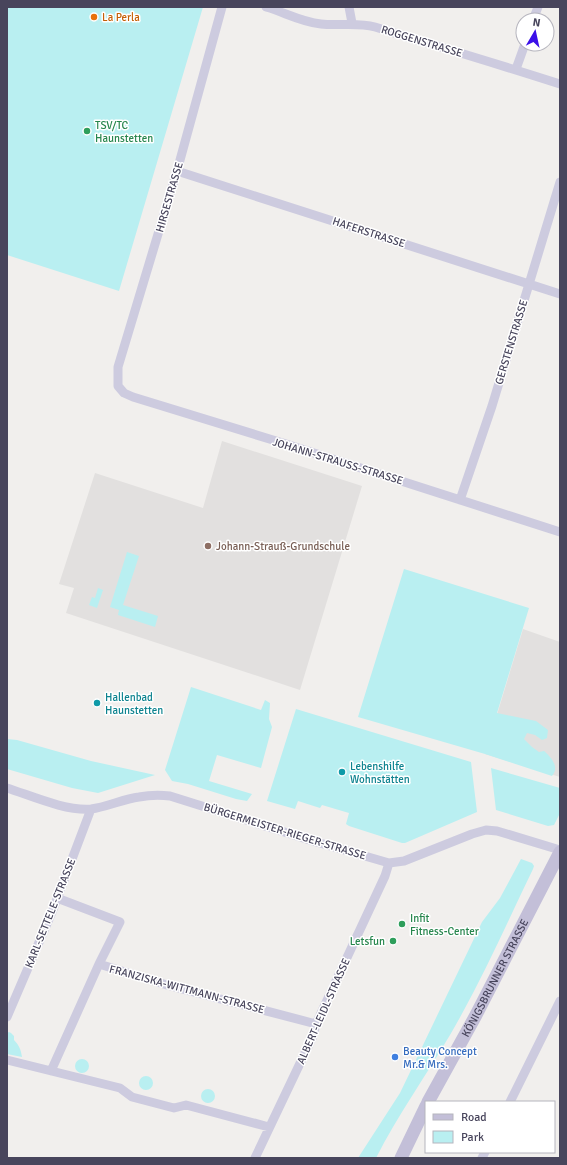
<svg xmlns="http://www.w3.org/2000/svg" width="567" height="1165" font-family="Signika,sans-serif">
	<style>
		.education { fill: #e2e0df }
		.green { fill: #b9eff1 }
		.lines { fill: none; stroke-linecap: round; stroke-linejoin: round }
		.minor { stroke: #cdcbdf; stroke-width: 9 }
		.secondary { stroke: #c3bfd8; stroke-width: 13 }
		.food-dot { fill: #e8710a; stroke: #fff; stroke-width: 1.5 }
		.leisure-dot { fill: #2e9e5b; stroke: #fff; stroke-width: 1.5 }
		.education-dot { fill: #8d6e63; stroke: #fff; stroke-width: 1.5 }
		.culture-dot { fill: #0f9aa8; stroke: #fff; stroke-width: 1.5 }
		.shop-dot { fill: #3f7fe0; stroke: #fff; stroke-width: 1.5 }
		.labels { text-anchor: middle; stroke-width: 3; stroke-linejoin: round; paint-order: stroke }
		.food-label { font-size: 11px; fill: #c56008; stroke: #fff; text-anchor: start }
		.street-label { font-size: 11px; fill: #48455c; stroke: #fff }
		.leisure-label { font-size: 11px; fill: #27864d; stroke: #fff; text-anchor: start }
		.education-label { font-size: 11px; fill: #785e54; stroke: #fff; text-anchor: start }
		.culture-label { font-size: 11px; fill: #0d838f; stroke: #fff; text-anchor: start }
		.shop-label { font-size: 11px; fill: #366cbe; stroke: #fff; text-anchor: start }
	</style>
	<rect width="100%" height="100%" fill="#f1efed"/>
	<!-- education -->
	<path class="education" d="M 222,441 L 362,486 L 300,690 L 66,613 L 74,588 L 59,584 L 95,473 L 203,508 Z
		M 523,629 L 560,642 L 560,777 L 485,754 Z"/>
	<!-- green -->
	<path class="green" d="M 7,7 L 203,7 L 119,291 L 7,255 Z
		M 127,552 L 139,556 L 123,605 L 158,616 L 155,627 L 118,615 L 119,610 L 110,607 Z
		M 404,569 L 529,608 L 497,713 L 536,721 L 548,730 L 547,738 L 542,740 L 535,735 L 527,733 L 524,739 L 532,747 L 539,752 L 544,751 C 551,757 560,767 552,776 L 485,754 L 358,717 Z
		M 98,588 L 103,590 L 97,608 L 89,605 L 92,597 L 95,598 Z
		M 191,687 L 261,710 L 265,700 L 270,703 L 269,719 L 272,727 L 261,768 L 217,755 L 209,781 L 252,794 L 247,801 L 236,799 L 188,784 L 172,781 L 165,770 Z
		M 296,709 L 471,762 L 477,812 L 405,843 L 402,843 L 349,826 L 346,824 L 349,813 L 322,805 L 320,808 L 298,801 L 295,809 L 267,801 Z
		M 7,739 L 17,740 L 91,761 L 155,775 L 98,793 L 72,788 L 7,769 Z
		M 491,768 L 560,788 L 560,813 L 554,825 L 548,826 L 496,810 Z
		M 521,859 L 532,863 L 534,866 L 533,869 C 506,925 481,982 450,1035 C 425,1077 398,1115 376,1158 L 358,1158 L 400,1093 L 482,922 L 500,898 Z
		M 9,1032 L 11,1033 L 14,1036 L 14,1040 C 19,1045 21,1050 22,1057 L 7,1054 L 7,1033 Z
		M75 1066a7 7 0 1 1 14 0a7 7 0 1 1-14 0Z
		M139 1083a7 7 0 1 1 14 0a7 7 0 1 1-14 0Z
		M201 1096a7 7 0 1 1 14 0a7 7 0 1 1-14 0Z"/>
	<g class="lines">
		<!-- minor -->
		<path class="minor" d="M 222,7 L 177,171 L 118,367 L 118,386 L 124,393 L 133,397 L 286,444 L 560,532
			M 266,7 C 284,12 301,22 321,24 C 339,26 357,22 375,27 C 392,32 409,38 427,43 C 471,56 516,70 560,84
			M 349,7 L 352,23
			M 533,20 L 538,7
			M 516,69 L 525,44
			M 177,171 L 560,294
			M 460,500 L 492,406 L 560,182
			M 7,788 C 32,796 65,811 91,809 C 107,807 123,799 139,797 C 150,795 160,795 170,796 L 313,841 L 389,863 L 404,861 L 472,834 L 486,830 L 497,831 L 560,850
			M 57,898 L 120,922 L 99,964 L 167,985 L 316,1024
			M 7,1017 L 52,912 L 91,809
			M 7,1060 L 120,1088 L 132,1097 L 174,1108 L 186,1105 L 269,1127
			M 51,1071 L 99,964
			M 510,1102 L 560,1001
			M 255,1158 L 313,1036 L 316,1024 L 385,876 L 389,863
			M 482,1158 L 485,1152"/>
		<!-- secondary -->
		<g class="secondary">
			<path id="s1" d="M 428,1102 L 476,1015 L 560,852"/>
			<path d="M 401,1158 L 426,1106"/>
		</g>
	</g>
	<!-- markers -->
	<circle class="food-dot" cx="94" cy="17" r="4"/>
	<g class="leisure-dot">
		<circle cx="87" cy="131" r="4"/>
		<circle cx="402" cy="924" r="4"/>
		<circle cx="393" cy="941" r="4"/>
	</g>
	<circle class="education-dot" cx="208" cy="546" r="4"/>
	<g class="culture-dot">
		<circle cx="97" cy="703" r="4"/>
		<circle cx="342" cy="772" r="4"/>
	</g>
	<circle class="shop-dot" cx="395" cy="1057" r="4"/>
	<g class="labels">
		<!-- food labels -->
		<g class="food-label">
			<text x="102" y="21">La Perla</text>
		</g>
		<!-- street labels -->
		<g class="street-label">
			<text transform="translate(422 41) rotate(17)" y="4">ROGGENSTRASSE</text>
			<text transform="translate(169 197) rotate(-74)" y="4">HIRSESTRASSE</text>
			<text transform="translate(369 232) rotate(18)" y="4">HAFERSTRASSE</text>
			<text transform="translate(511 342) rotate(-73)" y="4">GERSTENSTRASSE</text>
			<text transform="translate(338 461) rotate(17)" y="4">JOHANN-STRAUSS-STRASSE</text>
			<text transform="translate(285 831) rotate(17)" y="4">BÜRGERMEISTER-RIEGER-STRASSE</text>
			<text transform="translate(50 913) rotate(-68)" y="4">KARL-SETTELE-STRASSE</text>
			<text dy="4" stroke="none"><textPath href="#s1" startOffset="141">KÖNIGSBRUNNER STRASSE</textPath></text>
			<text transform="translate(187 989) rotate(15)" y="4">FRANZISKA-WITTMANN-STRASSE</text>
			<text transform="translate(323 1011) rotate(-66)" y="4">ALBERT-LEIDL-STRASSE</text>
		</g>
		<!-- leisure labels -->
		<g class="leisure-label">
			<text x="95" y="129">TSV/TC<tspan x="95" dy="13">Haunstetten</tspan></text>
			<text x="410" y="922">Infit<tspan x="410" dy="13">Fitness-Center</tspan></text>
			<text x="385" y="945" text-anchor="end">Letsfun</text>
		</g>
		<!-- education labels -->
		<g class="education-label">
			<text x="216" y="550">Johann-Strauß-Grundschule</text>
		</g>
		<!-- culture labels -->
		<g class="culture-label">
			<text x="105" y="701">Hallenbad<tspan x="105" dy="13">Haunstetten</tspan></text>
			<text x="350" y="770">Lebenshilfe<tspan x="350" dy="13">Wohnstätten</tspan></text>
		</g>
		<!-- shop labels -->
		<g class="shop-label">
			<text x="403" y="1055">Beauty Concept<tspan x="403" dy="13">Mr.&amp; Mrs.</tspan></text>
		</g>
	</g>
	<!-- border -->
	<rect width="567" height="1165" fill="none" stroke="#48455c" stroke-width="16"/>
	<!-- legend -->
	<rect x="425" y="1101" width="130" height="52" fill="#ffffff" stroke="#b6b5be"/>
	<rect x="433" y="1114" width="20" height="6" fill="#c3bfd8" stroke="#b6b5be"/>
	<text x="461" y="1121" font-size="12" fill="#48455c">Road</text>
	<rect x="433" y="1131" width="20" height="12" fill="#b9eff1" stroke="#b6b5be"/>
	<text x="461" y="1141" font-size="12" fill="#48455c">Park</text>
	<!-- north arrow -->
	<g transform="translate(535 32) rotate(9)"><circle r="19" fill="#ffffff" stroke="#b6b5be"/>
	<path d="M0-3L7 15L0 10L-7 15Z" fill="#3b10e8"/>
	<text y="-6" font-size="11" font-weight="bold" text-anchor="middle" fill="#48455c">N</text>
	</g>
</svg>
